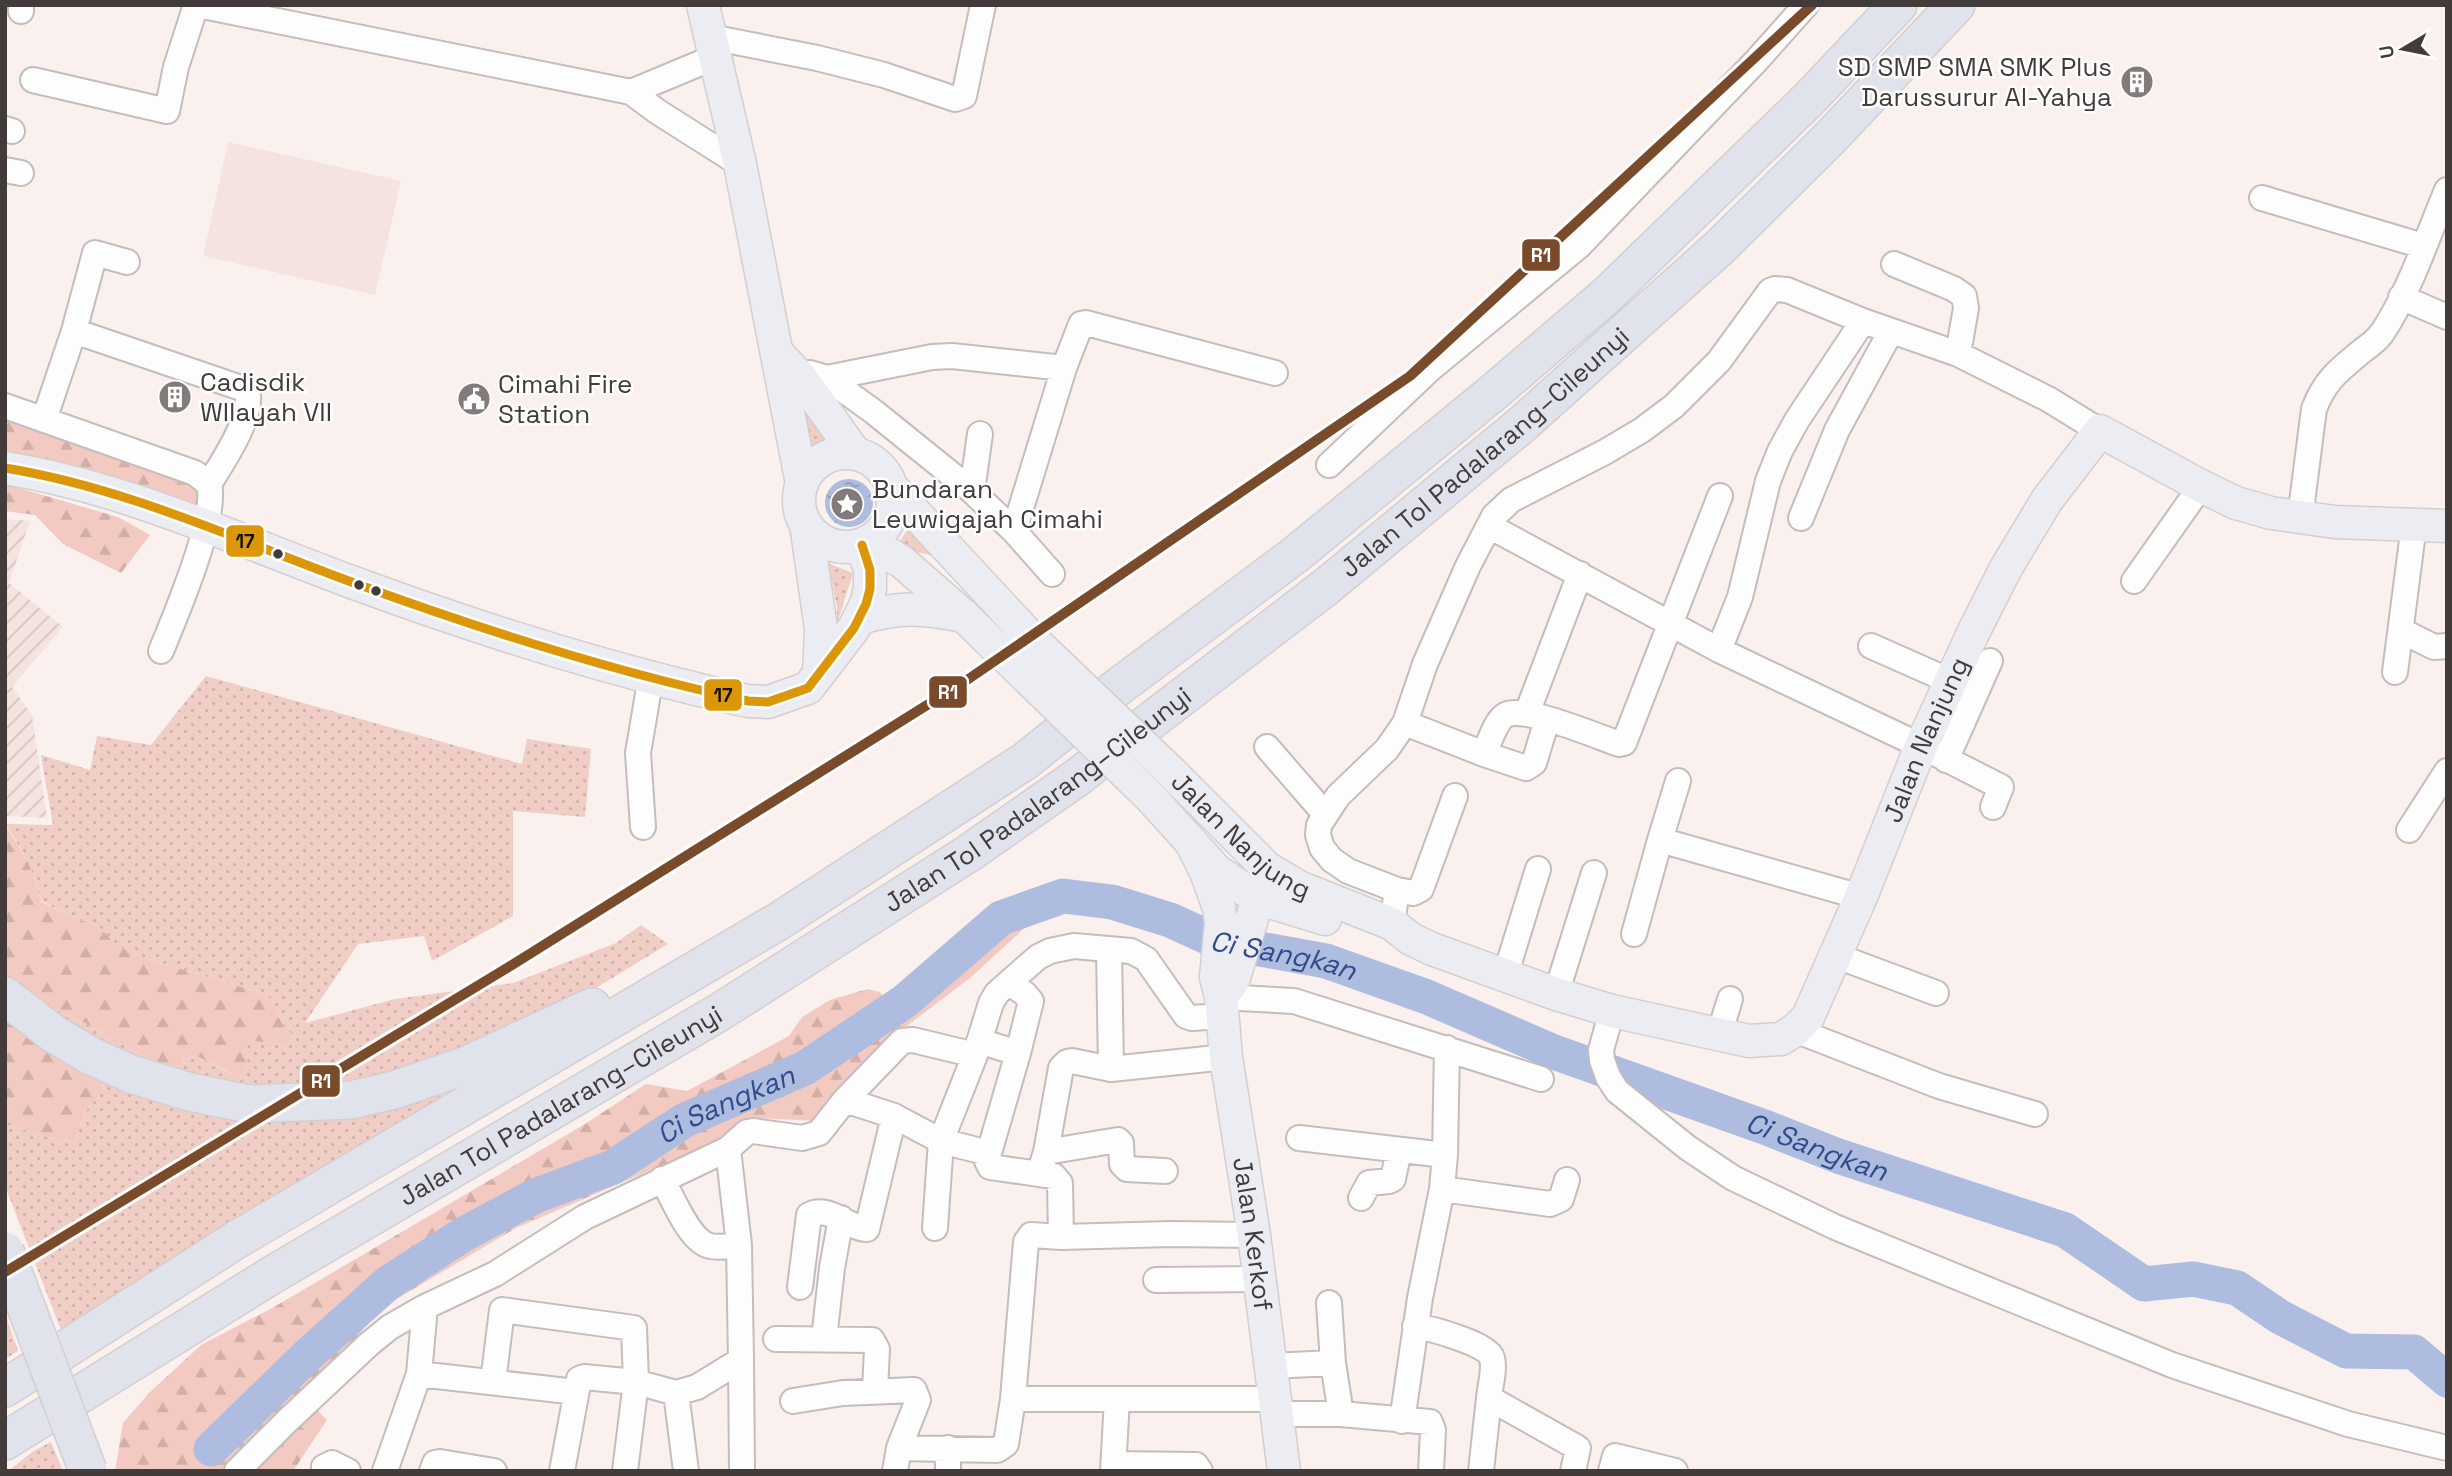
<svg xmlns="http://www.w3.org/2000/svg" width="2452" height="1476" font-family="'Space Grotesk',sans-serif">
	<style>
		.built { fill: #f5e3df }
		.industrial { fill: url(#industrial-furrows) }
		.grass { fill: url(#grass-dots) }
		.forest { fill: url(#forest-firs) }
		.water { fill: url(#water-ripples) }
		.lines { fill: none; stroke-linecap: round; stroke-linejoin: round }
		.river { stroke: #aebce0; stroke-width: 35 }
		.minor-casing { stroke: #c4bdbb; stroke-width: 28 }
		.major-casing { stroke: #d4cfce; stroke-width: 35 }
		.highway-casing { stroke: #d4cfce; stroke-width: 40 }
		.minor { stroke: #fefdfd; stroke-width: 24 }
		.major { stroke: #ecedf2; stroke-width: 32 }
		.highway { stroke: #e0e3ec; stroke-width: 37 }
		.major-bridge-casing { stroke: #d4cfce; stroke-width: 35; stroke-linecap: butt }
		.highway-bridge-casing { stroke: #d4cfce; stroke-width: 40; stroke-linecap: butt }
		.major-bridge { stroke: #ecedf2; stroke-width: 32 }
		.highway-bridge { stroke: #e0e3ec; stroke-width: 37 }
		.bus-1-casing { stroke: #fff; stroke-width: 14 }
		.bus-1 { stroke: #dc9609; stroke-width: 9 }
		.rail-1-casing { stroke: #fff; stroke-width: 16 }
		.rail-1 { stroke: #7a4b2a; stroke-width: 10 }
		.bus-dot { fill: #423b3a; stroke: #fff; stroke-width: 2.5 }
		.labels { text-anchor: middle; stroke-width: 5; stroke-linejoin: round; paint-order: stroke }
		.poi-label { font-size: 26px; fill: #423b3a; stroke: #fff; text-anchor: start }
		.street-label { font-size: 26px; fill: #423b3a; stroke: #fff }
		.water-label { font-size: 28px; font-style: italic; fill: #314b8b; stroke: #fff }
		.line-badge { stroke: #fff; stroke-width: 2.5 }
		.badge-label { font-size: 19px; text-anchor: middle; font-weight: bold; fill: #fff }
		.pale-badge-label { font-size: 19px; text-anchor: middle; font-weight: bold; fill: #111 }
	</style>
	<defs>
		<pattern id="industrial-furrows" width="10" height="10" patternUnits="userSpaceOnUse" patternTransform="scale(1.75)"><rect width="10" height="10" fill="#f5e3df"/><path d="M-1 1l2-2M0 10L10 0M9 11l2-2" fill="none" stroke="#d3c4c0"/></pattern>
		<pattern id="grass-dots" width="8" height="8" patternUnits="userSpaceOnUse" patternTransform="scale(1.75)"><rect width="8" height="8" fill="#f0cdc5"/><path d="M2 2h.1M6 6h.1" fill="none" stroke="#cfb1aa" stroke-width="1.8" stroke-linecap="round"/></pattern>
		<pattern id="forest-firs" width="22" height="20" patternUnits="userSpaceOnUse" patternTransform="scale(1.75)"><rect width="22" height="20" fill="#f3cac1"/><path d="M5 1l3.5 6h-7zM16 11l3.5 6h-7z" fill="#d2aea7"/></pattern>
		<pattern id="water-ripples" width="26" height="14" patternUnits="userSpaceOnUse" patternTransform="scale(1.75)"><rect width="26" height="14" fill="#aebce0"/><path d="M2 4q2-2 4 0t4 0M15 11q2-2 4 0t4 0" fill="none" stroke="#8f9ab7"/></pattern>
	</defs>
	<rect width="100%" height="100%" fill="#faf1ef"/>
	<!-- built -->
	<path class="built" d="M 228,142 L 401,181 L 375,295 L 203,256 Z"/>
	<!-- industrial -->
	<path class="industrial" d="M 5,519 L 30,521 L 9,583 L 63,627 L 12,687 L 32,715 L 47,818 L 5,816 Z"/>
	<!-- grass -->
	<path class="grass" d="M 797,400 L 829,437 L 818,443 L 804,458 Z
		M 908,519 L 955,564 L 926,554 L 896,548 L 907,530 Z
		M 828,563 L 853,573 L 836,627 L 837,607 Z
		M 206,676 L 522,764 L 527,739 L 591,749 L 585,817 L 513,811 L 513,916 L 432,961 L 424,936 L 358,944 L 305,1023 L 395,999 L 513,983 L 616,943 L 641,925 L 668,944 L 558,1011 L 493,1040 L 404,1069 L 339,1086 L 235,1088 L 175,1074 L 54,1022 L 45,1005 L 87,1024 L 154,1062 L 183,1067 L 184,1058 L 199,1057 L 238,1077 L 243,1053 L 251,1041 L 286,1044 L 284,1026 L 268,995 L 148,959 L 119,947 L 98,926 L 69,916 L 42,901 L 29,864 L 6,824 L 53,825 L 41,755 L 90,770 L 97,736 L 151,745 Z
		M 102,1077 L 323,1117 L 390,1110 L 441,1094 L 445,1101 L 276,1199 L 61,1330 L 5,1186 L 5,1124 L 55,1139 L 75,1139 L 87,1109 L 103,1091 Z
		M 5,1314 L 18,1351 L 5,1359 Z
		M 51,1442 L 63,1471 L 8,1471 L 35,1450 Z"/>
	<!-- forest -->
	<path class="forest" d="M 5,415 L 190,481 L 201,493 L 199,511 L 5,456 Z
		M 5,484 L 118,517 L 150,535 L 121,573 L 63,544 L 35,515 L 5,511 Z
		M 5,824 L 29,864 L 42,902 L 69,916 L 98,926 L 119,947 L 148,959 L 268,995 L 284,1026 L 293,1035 L 286,1044 L 251,1041 L 243,1053 L 248,1062 L 239,1077 L 199,1057 L 184,1058 L 183,1067 L 154,1062 L 87,1024 L 45,1005 L 5,979 Z
		M 1039,915 L 970,978 L 908,1025 L 851,1081 L 816,1121 L 755,1118 L 716,1142 L 516,1228 L 380,1309 L 322,1378 L 318,1411 L 327,1420 L 293,1471 L 115,1471 L 123,1423 L 149,1393 L 201,1345 L 274,1307 L 585,1124 L 646,1084 L 687,1091 L 789,1036 L 802,1017 L 830,1000 L 867,989 L 880,992 L 888,1002 L 904,1013 L 998,927 L 1021,917 Z
		M 5,1019 L 102,1077 L 103,1091 L 87,1109 L 75,1139 L 55,1139 L 5,1124 Z"/>
	<!-- water -->
	<path class="water" d="M825 503a24 24 0 1 1 48 0a24 24 0 1 1-48 0Z"/>
	<g class="lines">
		<!-- river -->
		<path class="river" id="s1" d="M 211,1449 L 310,1353 L 388,1283 L 464,1234 L 535,1196 L 613,1167 L 685,1120 L 805,1068 L 905,1001 L 1001,918 L 1063,896 L 1112,902 L 1170,920 L 1216,941 L 1326,961 L 1427,997 L 1554,1052 L 1767,1128 L 1838,1156 L 2065,1230 L 2144,1284 L 2193,1279 L 2237,1288 L 2280,1317 L 2346,1351 L 2414,1352 L 2447,1380"/>
		<defs>
			<path id="minor" d="M 21,5 L 21,11
				M 198,5 L 631,92 L 658,112 L 740,164
				M 710,37 L 817,58 L 884,75 L 955,99 L 964,96 L 983,5
				M 33,80 L 167,111 L 176,67 L 196,5
				M 631,92 L 715,57
				M 5,129 L 12,131
				M 5,170 L 21,173
				M 2262,198 L 2423,246
				M 1894,264 L 1954,289 L 1964,296 L 1966,308 L 1958,354
				M 2401,297 L 2447,317
				M 74,331 L 247,390 C 255,415 222,463 209,484
				M 801,378 L 810,373 L 827,378 L 874,412 L 972,491 L 1014,531 L 1052,574
				M 827,378 L 932,357 L 952,356 L 1064,368
				M 5,406 L 195,473 L 209,484 C 218,517 175,617 161,651
				M 44,420 L 74,331 L 95,253 L 127,262
				M 1329,465 L 1429,370 L 1579,246 L 1757,60 L 1806,5
				M 972,491 L 980,434
				M 1801,518 L 1837,430 L 1891,331
				M 2300,518 L 2314,409 C 2325,380 2339,370 2362,351 C 2369,346 2377,340 2382,333 C 2409,293 2428,235 2447,190
				M 1489,526 L 1719,650 L 1921,746 L 2001,787 L 1993,807
				M 1014,531 L 1064,368 L 1081,324 L 1086,323 L 1275,373
				M 2134,581 L 2201,486
				M 2402,631 L 2434,647 L 2447,646
				M 1871,646 L 1950,681
				M 1719,650 L 1740,597 L 1768,481 L 1780,451 L 1797,420 L 1863,321
				M 2395,672 L 2414,525
				M 1527,713 L 1580,574
				M 1405,723 L 1484,754 L 1526,768 L 1534,763 L 1547,720
				M 1267,747 L 1325,814
				M 1484,754 C 1489,743 1495,723 1504,716 C 1519,703 1599,737 1619,744 L 1624,743 L 1720,496
				M 1946,760 L 1990,661
				M 643,827 L 638,753 L 651,676
				M 2409,830 L 2447,771
				M 1660,840 L 1678,781
				M 1397,890 L 1413,893 L 1421,889 L 1455,796
				M 1392,924 L 1397,890 L 1348,871 L 1332,860 L 1322,848 L 1318,835 L 1319,825 L 1338,796 L 1387,749 L 1405,723 L 1425,664 L 1468,566 L 1494,516 L 1511,500 L 1605,452 L 1642,430 L 1674,406 L 1719,361 L 1770,291 L 1775,289 L 1787,290 L 1863,321 L 1958,354 L 2048,399 L 2100,431
				M 1634,934 L 1660,840 L 1861,897
				M 1109,950 L 1111,1069 L 1226,1057
				M 1834,955 L 1936,993
				M 1505,976 L 1538,869
				M 1010,983 L 1025,994 L 1031,1001 L 1018,1053
				M 1556,994 L 1594,873
				M 1221,997 L 1294,1001 L 1541,1079
				M 1612,1011 L 1601,1050 L 1602,1060 L 1608,1077 L 1617,1091 L 1688,1148 L 1733,1178 L 1835,1227 L 2172,1365 L 2348,1424 L 2447,1448
				M 1795,1030 L 1939,1086 L 2035,1114
				M 1719,1035 L 1730,999
				M 845,1100 L 894,1116 L 941,1141 L 989,1153 L 1018,1053 L 979,1041
				M 1299,1138 L 1445,1155
				M 1046,1152 L 1118,1140 L 1121,1143 L 1122,1164 L 1127,1169 L 1165,1171
				M 989,1153 L 987,1161 L 990,1167 L 1039,1174
				M 662,1179 C 673,1198 689,1241 710,1246 C 719,1248 730,1246 739,1245
				M 1442,1189 L 1550,1204 L 1561,1199 L 1567,1180
				M 1361,1198 L 1369,1183 L 1389,1181 L 1393,1179 L 1399,1150
				M 935,1228 L 941,1141 L 975,1055
				M 1061,1237 L 1060,1183 L 1054,1176 L 1039,1174 L 1046,1152 L 1061,1068 L 1067,1062 L 1072,1061 L 1111,1069
				M 1156,1280 L 1260,1279
				M 800,1287 L 809,1215 C 828,1204 849,1229 867,1229 L 894,1116
				M 1329,1303 L 1333,1363 L 1341,1414
				M 425,1307 L 419,1374 L 576,1392
				M 1415,1326 C 1429,1328 1489,1344 1492,1358 C 1495,1369 1490,1387 1489,1398 L 1578,1448 L 1573,1471
				M 776,1339 L 872,1340 L 877,1349 L 875,1390
				M 824,1339 L 832,1268 L 841,1218
				M 741,1360 L 742,1471
				M 1270,1366 L 1333,1363
				M 493,1382 L 502,1310 L 634,1328 L 636,1382 L 625,1471
				M 676,1393 L 686,1471
				M 1013,1399 L 1275,1399
				M 793,1401 L 843,1393 L 914,1390 L 918,1400 L 899,1448
				M 1277,1414 L 1341,1414 L 1430,1422 L 1433,1430 L 1431,1471
				M 1402,1421 L 1420,1298 L 1442,1189 L 1445,1155 L 1447,1048
				M 1114,1464 L 1196,1465 L 1200,1471
				M 237,1471 L 287,1421 L 369,1344 L 390,1327 L 425,1307 L 495,1274 L 585,1217 L 728,1149 L 747,1132 L 753,1131 L 802,1138 L 819,1133 L 845,1100 L 902,1041 L 913,1040 L 975,1055 L 991,1003 L 997,993 L 1038,957 L 1050,951 L 1074,946 L 1131,951 L 1146,959 L 1186,1016 L 1192,1018 L 1221,1016
				M 324,1471 L 324,1467 L 332,1463 L 348,1471
				M 385,1471 L 419,1374
				M 432,1471 L 435,1463 L 440,1462 L 494,1471
				M 562,1471 L 579,1379 L 584,1377 L 636,1382 L 676,1393 L 697,1387 L 741,1360 L 739,1245 L 728,1149
				M 895,1471 L 899,1448 L 997,1450 L 1006,1444 L 1013,1399 L 1026,1242 L 1031,1235 L 1061,1237 L 1171,1234 L 1254,1235
				M 948,1471 L 948,1448
				M 1113,1471 L 1117,1399
				M 1481,1471 L 1489,1398
				M 1611,1471 L 1615,1456 L 1675,1471"/>
			<g id="major">
				<path d="M 703,5 L 740,164 L 802,484"/>
				<path d="M 779,355 L 801,378 L 855,453"/>
				<circle cx="846" cy="500" r="47"/>
				<path d="M 5,468 C 128,488 242,542 357,584 C 485,631 615,672 748,701 L 768,702 L 808,688 L 854,628 L 866,604 L 870,589 L 870,570 L 862,545"/>
				<path d="M 892,488 L 1032,639"/>
				<path d="M 806,524 L 821,629 L 819,673"/>
				<path d="M 862,545 L 889,554 L 902,562 L 964,616 L 1007,658"/>
				<path d="M 860,618 C 902,606 921,608 964,616"/>
				<path id="s2" d="M 1172,773 L 1267,868 L 1299,887 L 1392,924 L 1411,939 L 1432,949 L 1556,994 L 1612,1011 L 1749,1041 L 1781,1039 L 1795,1030 L 1808,1017 L 1861,897 L 1921,746 L 1974,631 L 2006,568 L 2047,500 L 2100,431 L 2201,486 L 2236,503 L 2271,513 L 2335,522 L 2447,526"/>
				<path d="M 1151,798 L 1217,871 L 1257,898 L 1325,919"/>
				<path id="s3" d="M 1191,842 L 1206,872 L 1219,908 L 1221,923 L 1216,977 L 1221,997 L 1226,1057 L 1254,1235 L 1284,1471"/>
				<path d="M 1227,990 L 1233,981 L 1264,879"/>
			</g>
			<g id="highway">
				<path d="M 5,996 L 54,1034 L 89,1055 L 131,1074 L 190,1092 L 249,1104 L 351,1100 L 394,1090 L 467,1065 L 592,1007"/>
				<path d="M 5,1388 L 236,1240 L 779,921 L 1025,761 L 1118,687 L 1295,555 L 1495,391 L 1607,295 L 1809,99 L 1898,5"/>
				<path id="s4" d="M 5,1441 L 272,1275 L 718,1013 L 969,853 L 1075,779 L 1327,586 L 1520,426 L 1720,247 L 1829,139 L 1956,5"/>
			</g>
		</defs>
		<!-- minor casing -->
		<use href="#minor" class="minor-casing"/>
		<!-- major casing -->
		<use href="#major" class="major-casing"/>
		<!-- highway casing -->
		<use href="#highway" class="highway-casing"/>
		<!-- minor -->
		<use href="#minor" class="minor"/>
		<!-- major -->
		<use href="#major" class="major"/>
		<!-- highway -->
		<use href="#highway" class="highway"/>
		<defs>
			<path id="major-bridge" d="M 1032,639 L 1172,773
				M 1007,658 L 1151,798"/>
			<path id="highway-bridge" d="M 5,1251 L 88,1471"/>
		</defs>
		<!-- major-bridge casing -->
		<use href="#major-bridge" class="major-bridge-casing"/>
		<!-- highway-bridge casing -->
		<use href="#highway-bridge" class="highway-bridge-casing"/>
		<!-- major-bridge -->
		<use href="#major-bridge" class="major-bridge"/>
		<!-- highway-bridge -->
		<use href="#highway-bridge" class="highway-bridge"/>
		<defs>
			<path id="bus-1" d="M 5,468 C 128,488 242,542 357,584 C 485,631 615,672 748,701 L 768,702 L 808,688 L 854,628 L 866,604 L 870,589 L 870,570 L 862,545"/>
		</defs>
		<!-- bus-1 casing -->
		<use href="#bus-1" class="bus-1-casing"/>
		<!-- bus-1 -->
		<use href="#bus-1" class="bus-1"/>
		<defs>
			<path id="rail-1" d="M 5,1272 L 512,965 L 967,680 L 1410,376 L 1812,5"/>
		</defs>
		<!-- rail-1 casing -->
		<use href="#rail-1" class="rail-1-casing"/>
		<!-- rail-1 -->
		<use href="#rail-1" class="rail-1"/>
	</g>
	<!-- icons -->
	<defs>
		<symbol id="building-disc" viewBox="-11 -11 22 22"><circle r="9.5" fill="#827b79" stroke="#fff"/><path d="M-4-6H4V6H1V3H-1V6H-4ZM-2.5-4.3h1.7v1.8h-1.7ZM.8-4.3h1.7v1.8H.8ZM-2.5-1h1.7V.8h-1.7ZM.8-1h1.7V.8H.8Z" fill="#fff"/></symbol>
		<symbol id="civic-disc" viewBox="-11 -11 22 22"><circle r="9.5" fill="#827b79" stroke="#fff"/><path d="M-.6-6.5H3V-4.5H.6V-3L4-1V1h2V6H-6V1h2V-1L-.6-3ZM-1.2 2.5V6h2.4V2.5Z" fill="#fff"/></symbol>
		<symbol id="sight-disc" viewBox="-11 -11 22 22"><circle r="9.5" fill="#827b79" stroke="#fff"/><path d="M0-6L1.8-2.2L6-1.7L2.9 1.2L3.7 5.4L0 3.3L-3.7 5.4L-2.9 1.2L-6-1.7L-1.8-2.2Z" fill="#fff"/></symbol>
	</defs>
	<g fill-rule="evenodd">
		<use href="#building-disc" x="2118" y="63" width="38" height="38"/>
		<use href="#building-disc" x="156" y="378" width="38" height="38"/>
		<use href="#civic-disc" x="455" y="380" width="38" height="38"/>
		<use href="#sight-disc" x="828" y="485" width="38" height="38"/>
	</g>
	<!-- markers -->
	<g class="bus-dot">
		<circle cx="278" cy="554" r="6"/>
		<circle cx="359" cy="585" r="6"/>
		<circle cx="376" cy="591" r="6"/>
	</g>
	<g class="labels">
		<!-- poi labels -->
		<g class="poi-label">
			<text x="2112" y="76" text-anchor="end">SD SMP SMA SMK Plus<tspan x="2112" dy="30">Darussurur Al-Yahya</tspan></text>
			<text x="200" y="391">Cadisdik<tspan x="200" dy="30">WIlayah VII</tspan></text>
			<text x="498" y="393">Cimahi Fire<tspan x="498" dy="30">Station</tspan></text>
			<text x="872" y="498">Bundaran<tspan x="872" dy="30">Leuwigajah Cimahi</tspan></text>
		</g>
		<!-- street labels -->
		<g class="street-label">
			<text dy="9" stroke="none"><textPath href="#s4" startOffset="1783">Jalan Tol Padalarang–Cileunyi</textPath></text>
			<text dy="9" stroke="none"><textPath href="#s2" startOffset="1018">Jalan Nanjung</textPath></text>
			<text dy="9" stroke="none"><textPath href="#s4" startOffset="1216">Jalan Tol Padalarang–Cileunyi</textPath></text>
			<text dy="9" stroke="none"><textPath href="#s2" startOffset="94">Jalan Nanjung</textPath></text>
			<text dy="9" stroke="none"><textPath href="#s4" startOffset="649">Jalan Tol Padalarang–Cileunyi</textPath></text>
			<text dy="9" stroke="none"><textPath href="#s3" startOffset="401">Jalan Kerkof</textPath></text>
		</g>
		<!-- water labels -->
		<g class="water-label">
			<text dy="10" stroke="none"><textPath href="#s1" startOffset="1256">Ci Sangkan</textPath></text>
			<text dy="10" stroke="none"><textPath href="#s1" startOffset="626">Ci Sangkan</textPath></text>
			<text dy="10" stroke="none"><textPath href="#s1" startOffset="1824">Ci Sangkan</textPath></text>
		</g>
	</g>
	<g class="line-badge">
		<rect x="1521" y="238" width="40" height="34" rx="7" fill="#7a4b2a"/>
		<rect x="225" y="524" width="40" height="34" rx="7" fill="#dc9609"/>
		<rect x="928" y="675" width="40" height="34" rx="7" fill="#7a4b2a"/>
		<rect x="703" y="678" width="40" height="34" rx="7" fill="#dc9609"/>
		<rect x="301" y="1064" width="40" height="34" rx="7" fill="#7a4b2a"/>
	</g>
	<g class="badge-label">
		<text x="1541" y="262">R1</text>
		<text x="948" y="699">R1</text>
		<text x="321" y="1088">R1</text>
	</g>
	<g class="pale-badge-label">
		<text x="245" y="548">17</text>
		<text x="723" y="702">17</text>
	</g>
	<!-- border -->
	<rect width="2452" height="1476" fill="none" stroke="#423b3a" stroke-width="14"/>
	<!-- north arrow -->
	<g transform="translate(2403 49) rotate(260)" stroke="#ffffff" stroke-width="5" paint-order="stroke">
	<path d="M0-5L12 26L0 18L-12 26Z" fill="#423b3a"/>
	<text y="-10" font-size="19" font-weight="bold" text-anchor="middle" fill="#423b3a">U</text>
	</g>
</svg>
